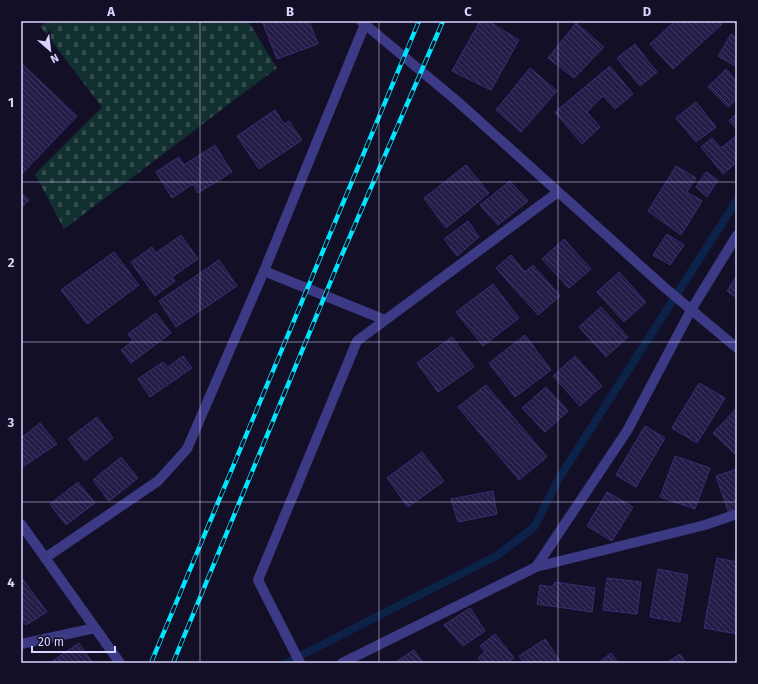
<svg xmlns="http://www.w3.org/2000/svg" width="758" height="684" font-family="'Fira Sans',sans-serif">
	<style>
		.cemetery { fill: url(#cemetery-stones) }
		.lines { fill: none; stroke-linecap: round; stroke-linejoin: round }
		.stream { stroke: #0c2248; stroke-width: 8 }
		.building { fill: url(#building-back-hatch); stroke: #3b2d73 }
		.service { stroke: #3d3a85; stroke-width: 10 }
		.minor { stroke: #3d3a85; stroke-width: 10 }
		.rail-casing { stroke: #00e5ff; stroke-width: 4.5 }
		.rail { stroke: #130f26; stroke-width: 3; stroke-dasharray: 9; stroke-linecap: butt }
		.grid { fill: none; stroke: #d9d4ff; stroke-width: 1; stroke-opacity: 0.55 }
		.neatline { fill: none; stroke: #d9d4ff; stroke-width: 1.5 }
		.grid-label { font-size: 13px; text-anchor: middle; font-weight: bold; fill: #d9d4ff }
	</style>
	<defs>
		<pattern id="cemetery-stones" width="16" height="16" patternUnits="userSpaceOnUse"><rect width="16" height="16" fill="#12302f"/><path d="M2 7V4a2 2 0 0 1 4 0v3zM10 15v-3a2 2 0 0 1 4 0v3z" fill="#344d4e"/></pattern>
		<pattern id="building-back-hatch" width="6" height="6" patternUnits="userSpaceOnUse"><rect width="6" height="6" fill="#241b47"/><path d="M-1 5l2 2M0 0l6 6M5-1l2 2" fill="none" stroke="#433b63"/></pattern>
	</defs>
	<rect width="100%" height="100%" fill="#130f26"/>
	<!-- cemetery -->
	<path class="cemetery" d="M 47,21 L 248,21 L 277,68 L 64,229 L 35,174 L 102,107 L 40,26 Z"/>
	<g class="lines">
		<!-- stream -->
		<path class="stream" d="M 286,663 L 498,555 L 534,527 L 561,475 L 737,200"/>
	</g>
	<!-- building -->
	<path class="building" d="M 262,21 L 309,21 L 318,44 L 277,59 Z
		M 480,21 L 488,21 L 519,40 L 491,90 L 452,71 Z
		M 675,21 L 719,21 L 722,24 L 673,69 L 650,44 Z
		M 576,23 L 604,47 L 574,78 L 548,58 Z
		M 731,34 L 737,38 L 737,67 L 718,56 Z
		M 635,44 L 657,72 L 640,86 L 617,58 Z
		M 21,63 L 77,116 L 21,175 Z
		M 610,66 L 633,94 L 615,109 L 603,96 L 587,112 L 600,127 L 582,144 L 555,112 Z
		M 530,68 L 557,91 L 521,132 L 496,110 Z
		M 726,69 L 737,81 L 737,99 L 728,107 L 708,87 Z
		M 696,102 L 716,127 L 696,142 L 676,118 Z
		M 275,110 L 284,124 L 289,121 L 302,140 L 259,169 L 237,136 Z
		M 737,113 L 737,129 L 729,121 Z
		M 736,136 L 737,138 L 737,162 L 723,174 L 701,147 L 712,138 L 721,148 Z
		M 215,145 L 232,172 L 198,193 L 193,184 L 172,198 L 156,172 L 179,157 L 184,165 Z
		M 466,165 L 489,193 L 446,228 L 424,198 Z
		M 676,166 L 696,178 L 687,192 L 702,201 L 681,235 L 648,211 Z
		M 706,172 L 718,180 L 707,197 L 696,187 Z
		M 510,181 L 528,201 L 498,225 L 480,205 Z
		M 21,192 L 29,200 L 21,208 Z
		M 468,221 L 479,237 L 457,256 L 444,239 Z
		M 667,234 L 684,245 L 670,265 L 653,255 Z
		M 181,235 L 198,259 L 172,277 L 175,281 L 155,296 L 131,262 L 152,247 L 156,253 Z
		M 564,239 L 591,269 L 569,288 L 542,259 Z
		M 114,252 L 139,285 L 87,324 L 61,290 Z
		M 511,255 L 525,272 L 533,265 L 560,296 L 538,315 L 496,268 Z
		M 219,260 L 237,286 L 176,327 L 159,301 Z
		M 619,272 L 646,302 L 624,322 L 597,292 Z
		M 737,275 L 737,298 L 727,291 Z
		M 493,284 L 519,318 L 483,346 L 456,312 Z
		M 601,307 L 628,337 L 606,357 L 579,327 Z
		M 156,313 L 171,333 L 131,363 L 121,350 L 133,341 L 128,334 Z
		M 525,335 L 551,370 L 515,397 L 489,363 Z
		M 452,337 L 474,367 L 438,392 L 417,363 Z
		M 183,356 L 192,368 L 150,397 L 138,379 L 163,362 L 168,367 Z
		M 575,356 L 602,386 L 580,406 L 553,376 Z
		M 699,383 L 725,398 L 697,443 L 672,428 Z
		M 486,385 L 547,457 L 519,480 L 458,407 Z
		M 546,387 L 568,411 L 545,432 L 522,408 Z
		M 737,408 L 737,452 L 735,454 L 713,433 Z
		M 97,417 L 113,438 L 85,461 L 68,439 Z
		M 40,423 L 57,444 L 21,468 L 21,438 Z
		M 645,426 L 665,438 L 636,487 L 616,475 Z
		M 422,452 L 444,481 L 408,507 L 387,478 Z
		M 675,456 L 710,468 L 695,509 L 660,497 Z
		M 121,457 L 138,478 L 109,501 L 93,480 Z
		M 737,469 L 737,508 L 728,511 L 716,476 Z
		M 78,482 L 95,503 L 66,525 L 50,504 Z
		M 493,491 L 497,514 L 458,522 L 451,499 Z
		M 607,492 L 633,507 L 612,541 L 587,526 Z
		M 717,558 L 737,562 L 737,634 L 704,628 Z
		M 658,569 L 688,575 L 680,622 L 650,617 Z
		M 21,577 L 47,612 L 26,625 L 21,618 Z
		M 607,578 L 641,582 L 637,614 L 603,610 Z
		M 555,582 L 595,588 L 592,612 L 537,604 L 540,585 L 552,587 Z
		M 470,608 L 485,631 L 463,646 L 444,625 Z
		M 495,634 L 514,658 L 507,663 L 483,663 L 478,658 L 485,652 L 480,646 Z
		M 545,639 L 561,662 L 524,663 L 519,656 Z
		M 79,643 L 93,663 L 51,663 L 51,662 Z
		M 414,650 L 423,663 L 394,663 Z
		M 611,653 L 618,663 L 598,663 Z
		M 680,654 L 686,663 L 666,663 Z"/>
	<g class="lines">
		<!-- service -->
		<path class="service" d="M 264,271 L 385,320
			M 45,558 L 158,481 L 187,449 L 264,271 L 365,24
			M 300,663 L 258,580 L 357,341 L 558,192"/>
		<!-- minor -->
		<path class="minor" d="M 361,21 L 457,101 L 664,287 L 737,348
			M 21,524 L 120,663
			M 536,567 L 627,431 L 691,310 L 737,235
			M 21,644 L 95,628
			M 342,663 L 536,567 L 705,525 L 737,514"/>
		<defs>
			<path id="rail" d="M 151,663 L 419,21
				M 173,663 L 335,271 L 443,21"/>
		</defs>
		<!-- rail casing -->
		<use href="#rail" class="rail-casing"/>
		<!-- rail -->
		<use href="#rail" class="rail"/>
	</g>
	<!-- grid -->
	<path class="grid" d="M 200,21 L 200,663M 379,21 L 379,663M 558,21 L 558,663M 21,182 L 737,182M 21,342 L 737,342M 21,502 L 737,502"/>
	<!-- border -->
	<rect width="758" height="684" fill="none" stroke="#130f26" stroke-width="44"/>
	<!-- north arrow -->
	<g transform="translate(50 50) rotate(152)" stroke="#130f26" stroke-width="3" paint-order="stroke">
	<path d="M0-3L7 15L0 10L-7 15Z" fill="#d9d4ff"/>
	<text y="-6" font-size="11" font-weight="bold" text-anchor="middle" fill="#d9d4ff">N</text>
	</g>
	<!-- scale -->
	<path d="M32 646v6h83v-6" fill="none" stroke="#d9d4ff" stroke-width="2"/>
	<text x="38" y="646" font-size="12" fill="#d9d4ff" stroke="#130f26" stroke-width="3" paint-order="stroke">20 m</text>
	<rect x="22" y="22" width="714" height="640" class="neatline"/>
	<g class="grid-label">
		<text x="111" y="16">A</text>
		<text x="290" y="16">B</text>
		<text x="468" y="16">C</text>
		<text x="647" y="16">D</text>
		<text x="11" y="107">1</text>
		<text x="11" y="267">2</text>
		<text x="11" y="427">3</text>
		<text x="11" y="587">4</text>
	</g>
</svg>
